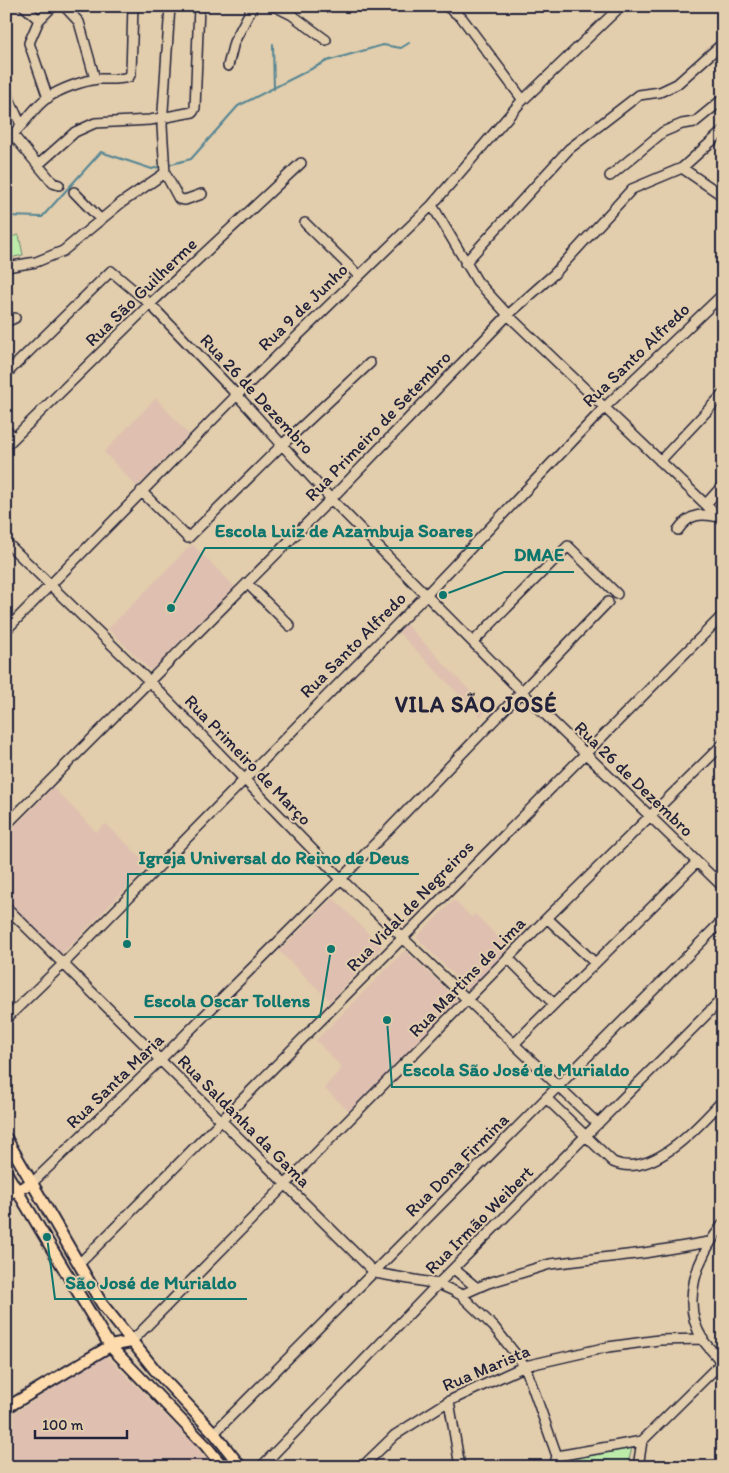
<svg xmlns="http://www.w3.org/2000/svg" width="729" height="1473" font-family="Itim,sans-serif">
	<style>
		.built { fill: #dfc0b0 }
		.green { fill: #bbeaa9; stroke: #6e8672 }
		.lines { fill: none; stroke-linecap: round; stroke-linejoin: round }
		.stream { stroke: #548593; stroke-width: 2 }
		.minor-casing { stroke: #22223b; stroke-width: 12 }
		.major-casing { stroke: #22223b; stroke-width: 14 }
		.minor { stroke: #e2cdac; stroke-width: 9 }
		.major { stroke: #fedbac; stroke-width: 10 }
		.labels { text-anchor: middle; stroke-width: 4; stroke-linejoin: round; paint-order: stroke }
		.street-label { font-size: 18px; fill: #22223b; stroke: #e2cdac }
		.district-label { font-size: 22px; font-weight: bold; letter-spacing: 1px; fill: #22223b; stroke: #e2cdac }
		.leader { fill: none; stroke: #0f766e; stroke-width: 2 }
		.callout-dot { fill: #0f766e; stroke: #e2cdac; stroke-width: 2 }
		.callout-label { font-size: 19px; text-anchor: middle; font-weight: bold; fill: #0f766e; stroke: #e2cdac; stroke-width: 4; stroke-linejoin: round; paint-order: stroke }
	</style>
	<rect width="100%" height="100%" fill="#e2cdac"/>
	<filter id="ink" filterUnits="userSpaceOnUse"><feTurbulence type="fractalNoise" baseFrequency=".02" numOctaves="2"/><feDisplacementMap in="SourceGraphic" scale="10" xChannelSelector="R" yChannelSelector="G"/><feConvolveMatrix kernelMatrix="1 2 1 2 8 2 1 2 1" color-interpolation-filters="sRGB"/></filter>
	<g filter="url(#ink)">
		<!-- built -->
		<path class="built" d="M 156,398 L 189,435 L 137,487 L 104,452 Z
			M 192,544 L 235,587 L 151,671 L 108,629 Z
			M 406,624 L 488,710 L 481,717 L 398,632 Z
			M 53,787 L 96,832 L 106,824 L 149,865 L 61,955 L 6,900 L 6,835 Z
			M 333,898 L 382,947 L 330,1001 L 279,951 Z
			M 454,900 L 471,917 L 475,914 L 510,949 L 469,990 L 416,937 Z
			M 405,950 L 458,1000 L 349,1111 L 324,1088 L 342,1068 L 316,1040 Z
			M 106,1355 L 193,1443 L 213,1467 L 6,1467 L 6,1418 Z"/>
		<!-- green -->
		<path class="green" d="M 19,235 L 23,255 L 6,259 L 6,238 Z
			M 632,1448 L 627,1467 L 560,1467 L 561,1461 Z"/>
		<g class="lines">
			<!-- stream -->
			<path class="stream" d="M 273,44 L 274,89
				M 168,165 L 191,159 L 238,106 L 327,61 L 383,45 L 401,48 L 409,43
				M 6,216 L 42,217 L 101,152 L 152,169 L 161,166"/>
			<defs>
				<path id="minor" d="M 24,6 L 39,20 L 53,6
					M 64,6 L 79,22 L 95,79
					M 170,6 L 162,126 L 165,173 L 179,199 L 185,200 L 202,194
					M 274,6 L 292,15 L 326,40
					M 446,6 L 462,18 L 523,100
					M 39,20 L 29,43 L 48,98
					M 228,66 L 234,42 L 253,6
					M 6,92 L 21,125
					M 13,135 L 53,183 L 59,185
					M 6,139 C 23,129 31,109 47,98 C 60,89 82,81 98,79 C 108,79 119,80 129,77 L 131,73 L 133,6
					M 38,165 L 75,132 L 95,123 L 150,120 L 193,112 L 195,108 L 199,6
					M 682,168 L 723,196
					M 610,176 L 663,132 L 682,124 L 695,122 L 723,99
					M 74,192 L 101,220
					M 432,205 L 477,281 L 508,315 L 723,521
					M 305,223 L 359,276
					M 465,263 L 569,149 L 639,95 L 660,92 L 677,84 L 723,43
					M 6,267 L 36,262 L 63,251 L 121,203 L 165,173
					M 6,322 L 15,318
					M 6,374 L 111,271 L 150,304 L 237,395 L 331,499 L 521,691 L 723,887
					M 6,430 L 14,438
					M 6,446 L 150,304 L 301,163
					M 660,461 L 723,394
					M 141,491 L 188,538 L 282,445 L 370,363
					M 706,504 L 723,485
					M 678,530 C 689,514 700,513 719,517
					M 6,542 L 149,681 L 341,879 L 598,1124
					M 247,583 L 290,626
					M 6,630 L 237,395 L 432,205 L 520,103 L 621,6
					M 473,642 L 568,546 L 617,594
					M 6,825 L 331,499 L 508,315 L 554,274 L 632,189 L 682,168 L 723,131
					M 715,879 L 723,871
					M 6,907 L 375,1273 L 438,1284 L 454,1291 L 461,1295 L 494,1327 L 525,1366 L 557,1456 L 554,1467
					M 547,918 L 595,963
					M 508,958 L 554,1004
					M 6,1019 L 63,964 L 426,595 L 605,407 L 723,294
					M 514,1044 L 697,862
					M 546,1098 L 613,1162 C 652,1180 700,1125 723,1100
					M 32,1183 L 160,1060 L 341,879 L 608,602
					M 723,1224 C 698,1256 679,1302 703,1340 C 709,1349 718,1356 723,1365
					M 79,1264 L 723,615
					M 454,1269 L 477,1288
					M 461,1295 L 488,1283 L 550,1264 L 644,1253 L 709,1242
					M 131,1342 L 547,918 L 723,744
					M 449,1401 L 460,1467
					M 214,1433 L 723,920
					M 557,1456 L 642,1441 L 723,1361
					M 261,1467 L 438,1284 L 723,998
					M 362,1467 L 395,1435 L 449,1401 L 525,1366 L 608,1347 L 659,1340 L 703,1339
					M 638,1467 L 642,1441"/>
				<path id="major" d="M 6,1138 L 102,1304 L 155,1370 L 214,1433 L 241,1467
					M 6,1172 L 110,1346 L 206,1446 L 223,1467
					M 6,1195 L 32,1183
					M 6,1408 L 110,1346 L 131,1342"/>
			</defs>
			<!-- minor casing -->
			<use href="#minor" class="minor-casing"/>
			<!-- major casing -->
			<use href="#major" class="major-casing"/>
			<!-- minor -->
			<use href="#minor" class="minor"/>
			<!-- major -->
			<use href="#major" class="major"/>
		</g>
	</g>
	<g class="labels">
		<!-- street labels -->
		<g class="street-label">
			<text transform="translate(141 292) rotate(-44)" y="6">Rua São Guilherme</text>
			<text transform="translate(303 307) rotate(-44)" y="6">Rua 9 de Junho</text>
			<text transform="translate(636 355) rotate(-44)" y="6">Rua Santo Alfredo</text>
			<text transform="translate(257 394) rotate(47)" y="6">Rua 26 de Dezembro</text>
			<text transform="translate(378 426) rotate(-46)" y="6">Rua Primeiro de Setembro</text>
			<text transform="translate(353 645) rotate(-45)" y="6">Rua Santo Alfredo</text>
			<text transform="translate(248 760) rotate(46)" y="6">Rua Primeiro de Março</text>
			<text transform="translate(634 779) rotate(44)" y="6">Rua 26 de Dezembro</text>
			<text transform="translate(410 906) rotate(-46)" y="6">Rua Vidal de Negreiros</text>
			<text transform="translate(467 977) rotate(-46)" y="6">Rua Martins de Lima</text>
			<text transform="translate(115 1081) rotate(-44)" y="6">Rua Santa Maria</text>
			<text transform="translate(244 1121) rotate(45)" y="6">Rua Saldanha da Gama</text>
			<text transform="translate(457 1165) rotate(-45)" y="6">Rua Dona Firmina</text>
			<text transform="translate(479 1220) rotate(-45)" y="6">Rua Irmão Weibert</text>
			<text transform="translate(486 1368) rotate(-23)" y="6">Rua Marista</text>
		</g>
		<!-- district labels -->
		<g class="district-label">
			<text x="476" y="712">VILA SÃO JOSÉ</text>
		</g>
	</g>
	<!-- callouts -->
	<path class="leader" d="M171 608L205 548H483M443 595L504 572H574M127 944L128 874H419M331 949L320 1017H134M387 1020L392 1087H641M47 1237L55 1299H247"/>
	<g class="callout-dot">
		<circle cx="171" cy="608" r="5"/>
		<circle cx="443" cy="595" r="5"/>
		<circle cx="127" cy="944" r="5"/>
		<circle cx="331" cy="949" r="5"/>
		<circle cx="387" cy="1020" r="5"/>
		<circle cx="47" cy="1237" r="5"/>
	</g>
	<g class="callout-label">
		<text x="344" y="537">Escola Luiz de Azambuja Soares</text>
		<text x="539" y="561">DMAE</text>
		<text x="274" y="864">Igreja Universal do Reino de Deus</text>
		<text x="227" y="1007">Escola Oscar Tollens</text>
		<text x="516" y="1076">Escola São José de Murialdo</text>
		<text x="151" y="1289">São José de Murialdo</text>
	</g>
	<!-- margin -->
	<rect width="729" height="1473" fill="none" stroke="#e2cdac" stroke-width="25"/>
	<rect x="12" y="12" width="704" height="1448" fill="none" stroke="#22223b" stroke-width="2" filter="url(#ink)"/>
	<!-- scale -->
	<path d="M35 1430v8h92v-8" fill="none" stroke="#22223b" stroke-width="2.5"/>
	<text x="42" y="1430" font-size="15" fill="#22223b" stroke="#e2cdac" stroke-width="4" paint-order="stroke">100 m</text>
</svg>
